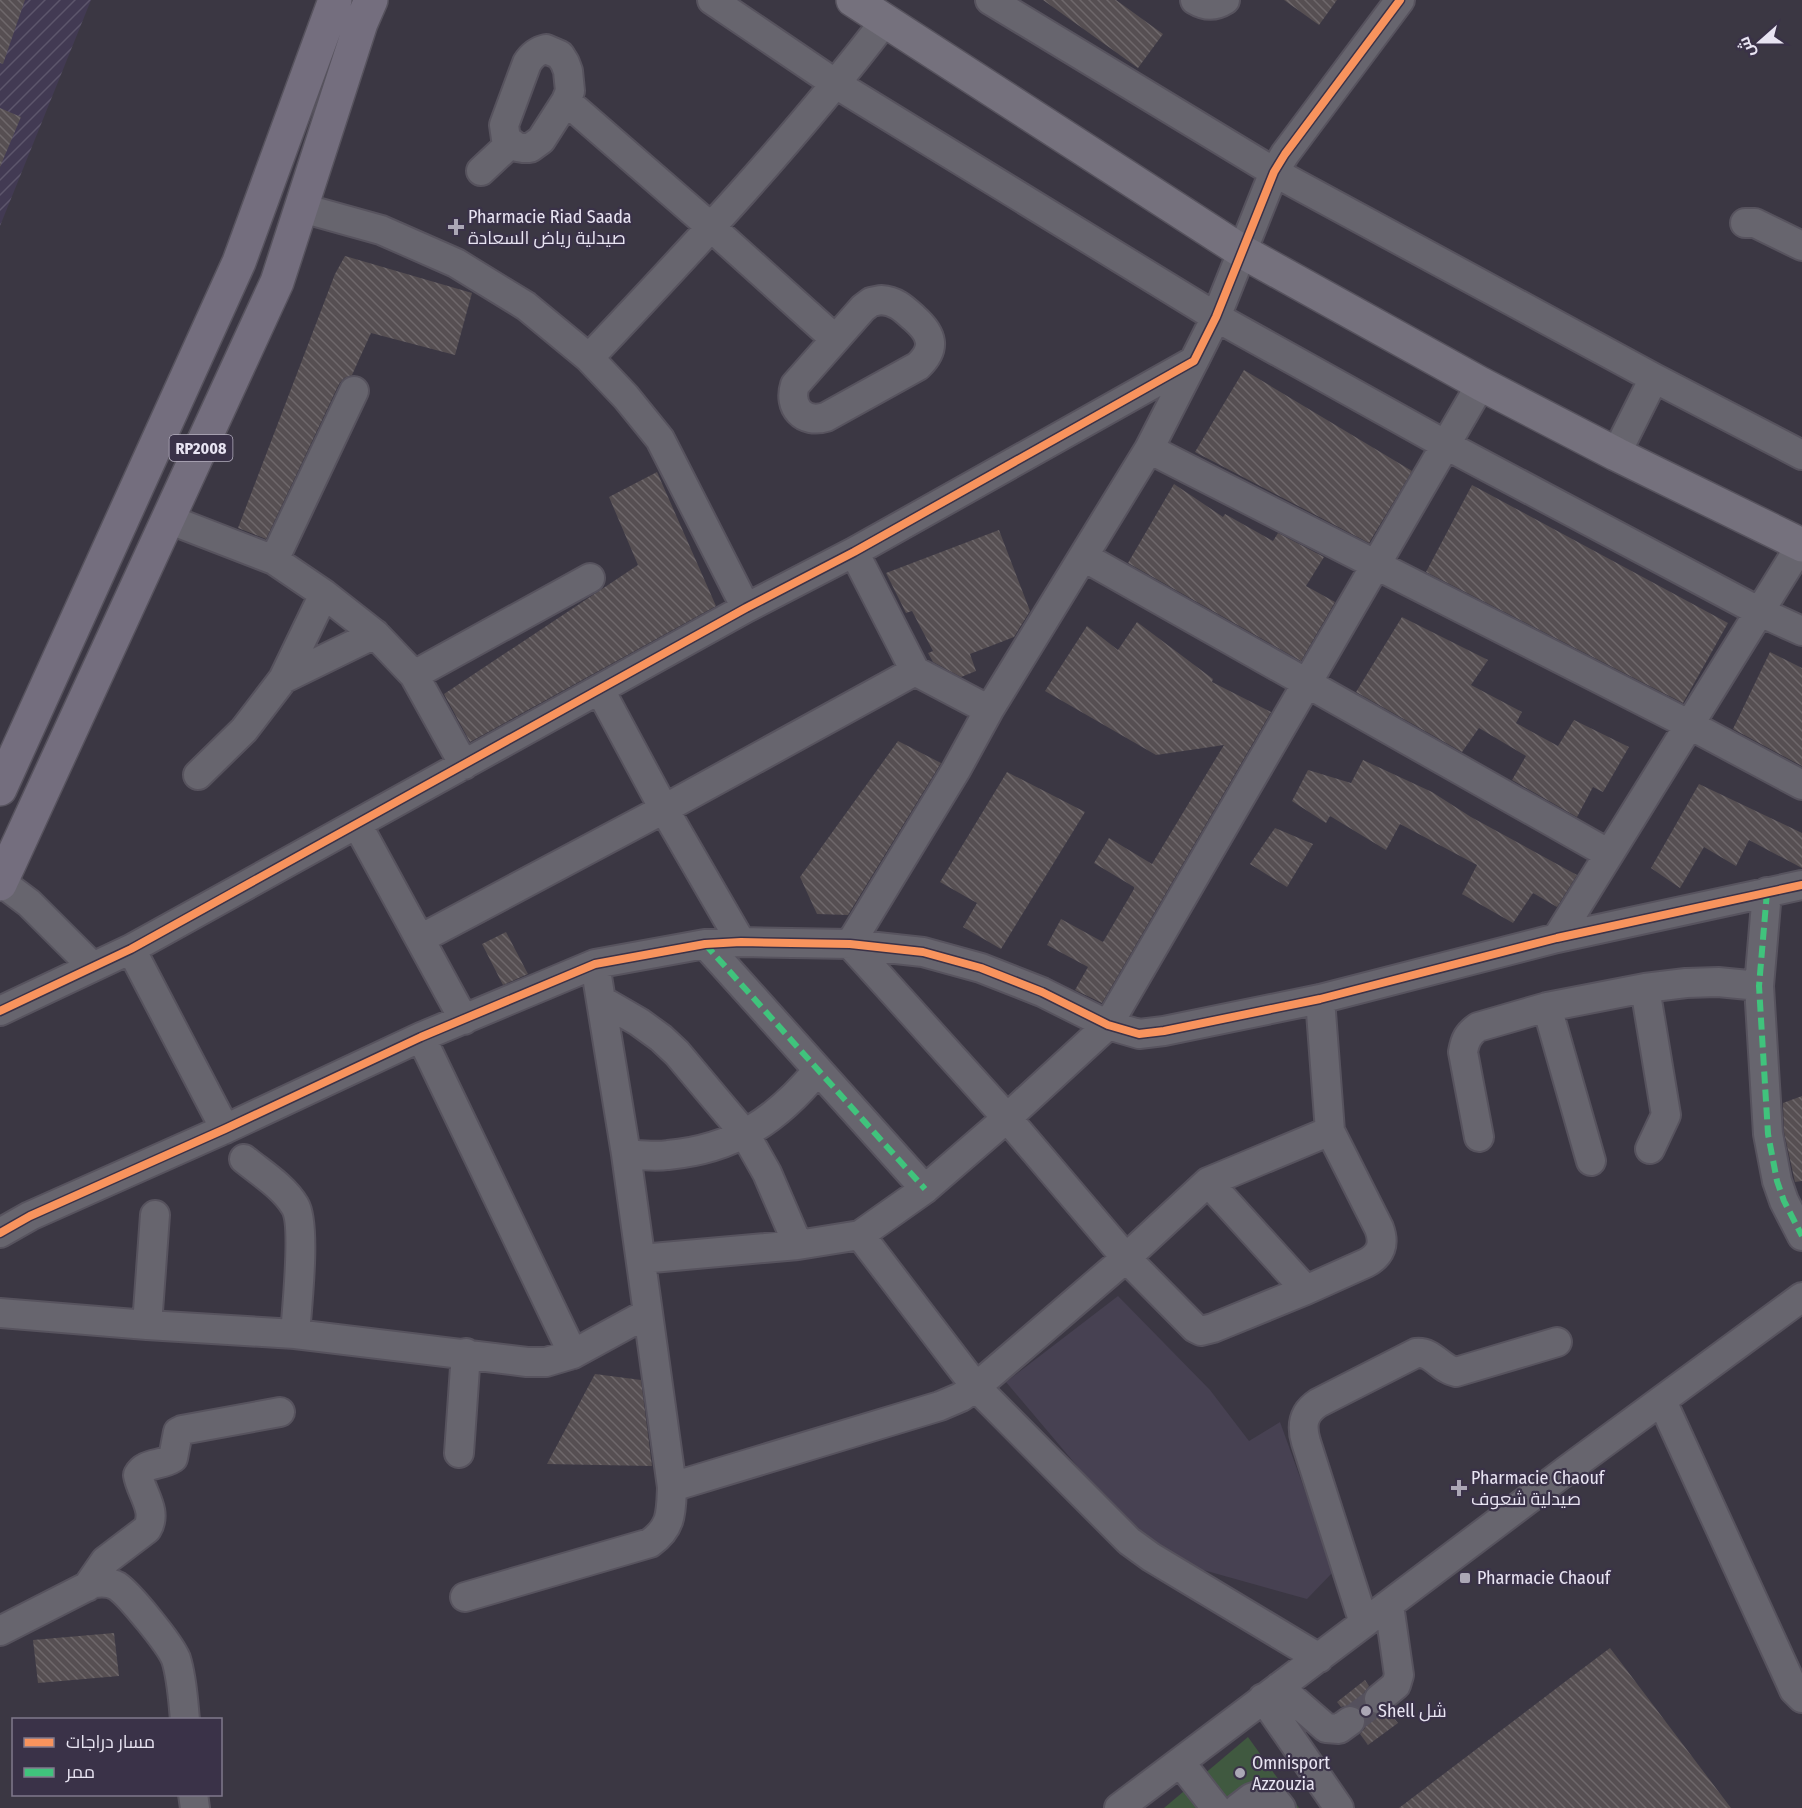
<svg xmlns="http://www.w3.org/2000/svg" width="1802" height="1808" font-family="'Fira Sans Condensed',Cairo,sans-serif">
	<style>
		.industrial { fill: url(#industrial-furrows) }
		.education { fill: #474152 }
		.pitch { fill: #405940 }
		.building { fill: url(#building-back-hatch) }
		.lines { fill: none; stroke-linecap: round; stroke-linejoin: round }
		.minor-tunnel { stroke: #55515d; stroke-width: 28; stroke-dasharray: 28 14; stroke-linecap: butt }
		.minor-casing { stroke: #57535e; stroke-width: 32 }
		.major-casing { stroke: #57535e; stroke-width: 36 }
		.highway-casing { stroke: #57535e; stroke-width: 36 }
		.minor { stroke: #67656e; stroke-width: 28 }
		.major { stroke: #75717d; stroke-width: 33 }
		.highway { stroke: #746e7e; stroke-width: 33 }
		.quiet { stroke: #40c37c; stroke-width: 6; stroke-dasharray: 12 6; stroke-linecap: butt }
		.cycleway-casing { stroke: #3a3248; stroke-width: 11 }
		.cycleway { stroke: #f8935d; stroke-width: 8 }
		.poi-dot { fill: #aba7b5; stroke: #3a3248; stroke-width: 2 }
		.labels { text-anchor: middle; stroke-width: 4.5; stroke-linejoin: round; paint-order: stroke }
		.shield { fill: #3a3248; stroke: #b4afbf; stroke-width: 1.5 }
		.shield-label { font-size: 16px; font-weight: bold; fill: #e8e4f2 }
		.poi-label { font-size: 18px; fill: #e8e4f2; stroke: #3a3248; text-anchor: start }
	</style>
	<defs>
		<pattern id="industrial-furrows" width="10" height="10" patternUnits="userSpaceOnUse" patternTransform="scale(1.5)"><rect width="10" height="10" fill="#423a53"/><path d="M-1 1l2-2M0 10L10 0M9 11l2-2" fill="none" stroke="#5d566c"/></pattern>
		<pattern id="building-back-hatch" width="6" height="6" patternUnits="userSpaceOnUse" patternTransform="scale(1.5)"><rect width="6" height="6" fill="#564f52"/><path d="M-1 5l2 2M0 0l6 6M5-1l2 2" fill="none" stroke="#6e686b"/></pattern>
	</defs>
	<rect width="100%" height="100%" fill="#3b3743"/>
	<!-- industrial -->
	<path class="industrial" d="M 0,0 L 91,0 L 0,226 Z"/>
	<!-- education -->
	<path class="education" d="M 1118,1296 L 1210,1390 L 1249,1441 L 1280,1422 L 1334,1571 L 1307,1599 L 1153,1556 L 1006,1382 Z"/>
	<!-- pitch -->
	<path class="pitch" d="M 1248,1737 L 1299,1808 L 1164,1808 Z"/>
	<!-- building -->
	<path class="building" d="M 0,0 L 25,0 L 3,64 L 0,63 Z
		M 1043,0 L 1116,0 L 1163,34 L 1138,68 Z
		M 1284,0 L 1337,0 L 1319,25 Z
		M 0,108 L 21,117 L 0,167 Z
		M 345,256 L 472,293 L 455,355 L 371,333 L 352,375 L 344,378 L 339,384 L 266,539 L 238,528 L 335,274 Z
		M 1244,370 L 1412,471 L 1369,543 L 1195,452 Z
		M 657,472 L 716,606 L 470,742 L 444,694 L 638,565 L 609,497 Z
		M 1174,484 L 1223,517 L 1225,514 L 1273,541 L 1278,533 L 1324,557 L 1306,586 L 1335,602 L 1301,661 L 1128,563 Z
		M 1472,485 L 1728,623 L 1683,703 L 1426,572 Z
		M 999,530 L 1030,611 L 1014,637 L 970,654 L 976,671 L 961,677 L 933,662 L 928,653 L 933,651 L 912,611 L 906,613 L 886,573 Z
		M 1402,617 L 1488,660 L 1471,685 L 1522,712 L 1516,723 L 1558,746 L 1574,720 L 1629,747 L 1603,792 L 1593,787 L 1577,817 L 1512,780 L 1526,756 L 1479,728 L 1462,752 L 1356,692 Z
		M 1137,622 L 1213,679 L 1212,682 L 1271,712 L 1102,1003 L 1075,990 L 1088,967 L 1047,945 L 1061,919 L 1103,942 L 1134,889 L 1134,887 L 1094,863 L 1109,838 L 1152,864 L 1224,745 L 1156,755 L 1045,691 L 1087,626 L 1118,650 Z
		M 1770,652 L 1802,668 L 1802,766 L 1733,729 Z
		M 898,741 L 941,763 L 848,915 L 817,914 L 800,877 Z
		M 1363,760 L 1432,792 L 1471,817 L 1577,875 L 1557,907 L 1533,893 L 1513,923 L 1462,894 L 1477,865 L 1400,824 L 1386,850 L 1330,816 L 1326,823 L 1292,801 L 1308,770 L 1351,783 Z
		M 1007,772 L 1085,812 L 1001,949 L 963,927 L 977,903 L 940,882 Z
		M 1699,784 L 1802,833 L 1802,868 L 1749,840 L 1736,866 L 1704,847 L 1680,888 L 1651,868 Z
		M 1275,828 L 1313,844 L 1287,887 L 1250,864 Z
		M 506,932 L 528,974 L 503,985 L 482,944 Z
		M 1802,1096 L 1802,1181 L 1795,1182 L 1784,1132 L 1783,1103 Z
		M 595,1374 L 641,1380 L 652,1466 L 547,1464 Z
		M 114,1633 L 119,1676 L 38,1683 L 33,1640 Z
		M 1610,1648 L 1731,1808 L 1399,1808 L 1566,1681 Z
		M 1365,1680 L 1369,1686 L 1363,1694 L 1363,1701 L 1366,1709 L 1374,1715 L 1381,1715 L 1389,1712 L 1398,1723 L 1368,1745 L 1360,1734 L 1365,1728 L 1366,1720 L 1363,1711 L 1356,1706 L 1349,1705 L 1341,1707 L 1337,1702 Z"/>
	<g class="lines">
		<!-- minor-tunnel -->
		<path class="minor-tunnel" d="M 1350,1721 L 1379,1699"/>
		<defs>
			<path id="minor" d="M 712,0 L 836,84 L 1216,317 L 1446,445 L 1760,612 L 1802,631
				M 990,0 L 1274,172 L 1654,378 L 1802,455
				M 1195,0 C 1205,6 1214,7 1225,0
				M 546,49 L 560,55 L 565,63 L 568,71 L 570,91 L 566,101 L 541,140 L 530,148 L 523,148 L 517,147 L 506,139 L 504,125 L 527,63 C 532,55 537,51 546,49 Z
				M 566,101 L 712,228 L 835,339
				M 481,171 L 511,143
				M 302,208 L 381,230 L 456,263 L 526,306 L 589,358 L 626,397 L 660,439 L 746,608
				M 1745,223 L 1755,223 L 1802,246
				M 881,300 C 896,301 903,308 914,318 C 932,334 937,348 918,366 L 826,417 C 803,424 788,407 795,385 L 863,308 L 871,302 Z
				M 589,358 C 692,249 794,140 885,21
				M 1194,361 L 1149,449 L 989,710 L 956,770 L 850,944 L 1007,1118 L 1126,1258 L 1195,1328 L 1201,1331 L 1213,1328 L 1306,1290 L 1366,1263 C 1381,1255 1385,1244 1379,1228 L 1330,1131 L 1320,999
				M 1149,449 L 1690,725 L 1802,785
				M 1616,454 L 1654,378
				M 168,519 L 274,560 L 324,594 L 375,634 L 414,675 L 464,765
				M 854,552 L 915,671 L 989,710
				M 1084,557 L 1609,854
				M 274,560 L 354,391
				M 414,675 L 590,578
				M 283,679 L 375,634
				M 600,690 L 664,809 L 741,942
				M 198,775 L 244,730 L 283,679 L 324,594
				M 357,824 L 464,1020
				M 1,882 L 29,903 L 93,967
				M 1767,892 L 1759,986 L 1768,1134 L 1777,1181 L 1784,1201 L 1802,1236
				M 1557,938 L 1801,545
				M 420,939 L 664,809 L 915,671
				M 705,944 L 925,1189
				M 131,949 L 225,1129
				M 1645,988 L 1666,1115 L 1650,1149
				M 601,1000 L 639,1022 L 661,1038 L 677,1053 L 745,1134 L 767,1173 L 798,1245
				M 1547,1007 L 1591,1161
				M 0,1011 L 131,949 L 746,608 L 854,552 L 1194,361 L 1216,317 L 1274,172 L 1285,154 L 1400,0
				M 421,1037 L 573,1354
				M 1479,1137 L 1463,1052 C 1465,1040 1468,1034 1478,1027 L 1547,1007 L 1645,988 L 1686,983 L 1718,982 L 1759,986
				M 626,1154 C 640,1155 654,1157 668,1155 C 734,1149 777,1120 818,1070
				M 244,1159 C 261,1173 284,1187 295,1206 C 306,1224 297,1308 295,1334
				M 1208,1182 L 1306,1290
				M 0,1233 L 30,1216 L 225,1129 L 421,1037 L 595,964 L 705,944 L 741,942 L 850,944 L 923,952 L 981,968 L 1042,992 L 1108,1025 L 1139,1034 L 1164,1031 L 1320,999 L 1557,938 L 1802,885
				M 860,1235 L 976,1387 L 1129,1541 L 1151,1557 L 1319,1658
				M 641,1259 L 798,1245 L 860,1235 L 925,1189 L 1007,1118 L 1108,1025 L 1481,384
				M 0,1313 L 147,1325 L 295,1334 L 527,1362 L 546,1362 L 573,1354 L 648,1313
				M 147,1325 L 155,1215
				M 1662,1401 L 1790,1681 L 1794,1690 L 1802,1698
				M 459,1453 L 466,1353
				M 672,1487 L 940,1406 L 961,1397 L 976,1387 L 1126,1258 L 1208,1182 L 1330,1131
				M 87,1587 L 105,1561 L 147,1529 C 158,1511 141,1493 138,1475 C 145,1462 161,1466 173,1458 L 178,1432 L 182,1430 L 280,1412
				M 465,1597 L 650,1543 C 672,1527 671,1513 672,1487 L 626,1154 L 595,964
				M 1364,1623 L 1306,1442 C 1301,1425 1303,1413 1318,1403 L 1416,1353 C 1433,1351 1440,1369 1456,1372 L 1557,1342
				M 0,1631 L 94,1583 C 102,1582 110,1582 117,1586 C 130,1595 170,1644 176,1659 C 182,1678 183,1699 185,1720
				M 1279,1687 L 1326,1728 L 1339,1729 L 1350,1721
				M 1263,1698 L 1339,1808
				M 1379,1699 L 1396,1685 L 1399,1675 L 1389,1605
				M 1180,1762 L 1216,1808
				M 193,1794 L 195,1808
				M 1119,1808 L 1567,1470 L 1802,1297
				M 1238,1808 L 1251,1798 L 1262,1794 L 1273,1798 L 1281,1808"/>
			<path id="major" d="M 853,0 L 1243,252 L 1481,384 L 1616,454 L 1802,545"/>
			<path id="highway" d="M 0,789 L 239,262 L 335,0
				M 0,884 L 277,282 L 361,23 L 371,0"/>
		</defs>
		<!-- minor casing -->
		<use href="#minor" class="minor-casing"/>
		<!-- major casing -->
		<use href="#major" class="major-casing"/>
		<!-- highway casing -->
		<use href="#highway" class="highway-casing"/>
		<!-- minor -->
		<use href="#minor" class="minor"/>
		<!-- major -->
		<use href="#major" class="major"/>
		<!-- highway -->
		<use href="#highway" class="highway"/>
		<!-- quiet -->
		<path class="quiet" d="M 1767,892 L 1759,986 L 1768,1134 L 1777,1181 L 1784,1201 L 1802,1236
			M 705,944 L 925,1189"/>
		<defs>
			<path id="cycleway" d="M 0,1011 L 131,949 L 746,608 L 854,552 L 1194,361 L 1216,317 L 1274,172 L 1285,154 L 1400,0
				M 0,1233 L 30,1216 L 225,1129 L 421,1037 L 595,964 L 705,944 L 741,942 L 850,944 L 923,952 L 981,968 L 1042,992 L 1108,1025 L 1139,1034 L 1164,1031 L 1320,999 L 1557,938 L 1802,885"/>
		</defs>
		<!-- cycleway casing -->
		<use href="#cycleway" class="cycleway-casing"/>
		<!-- cycleway -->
		<use href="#cycleway" class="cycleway"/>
	</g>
	<!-- markers -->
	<g class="poi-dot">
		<path d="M453 218h6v6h6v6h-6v6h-6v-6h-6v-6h6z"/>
		<path d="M1456 1479h6v6h6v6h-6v6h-6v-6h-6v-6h6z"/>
		<rect x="1459" y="1572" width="12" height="12" rx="3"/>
		<circle cx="1366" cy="1711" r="6"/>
		<circle cx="1240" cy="1773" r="6"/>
	</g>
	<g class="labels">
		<!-- shield labels -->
		<rect class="shield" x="169.5" y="435" width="63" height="26" rx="4.5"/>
		<g class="shield-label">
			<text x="201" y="454">RP2008</text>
		</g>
		<!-- poi labels -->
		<g class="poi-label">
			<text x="468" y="223">Pharmacie Riad Saada<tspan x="468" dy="21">صيدلية رياض السعادة</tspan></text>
			<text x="1471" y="1484">Pharmacie Chaouf<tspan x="1471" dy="21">صيدلية شعوف</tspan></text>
			<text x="1477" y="1584">Pharmacie Chaouf</text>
			<text x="1378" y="1717">Shell شل</text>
			<text x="1252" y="1769">Omnisport<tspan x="1252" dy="21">Azzouzia</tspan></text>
		</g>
	</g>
	<!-- legend -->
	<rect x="12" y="1718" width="210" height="78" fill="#3a3248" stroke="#80798c" stroke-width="1.5"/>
	<rect x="24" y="1738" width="30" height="9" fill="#f8935d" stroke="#80798c" stroke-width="1.5"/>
	<text x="66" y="1748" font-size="18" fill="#e8e4f2">مسار دراجات</text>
	<rect x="24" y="1768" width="30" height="9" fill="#40c37c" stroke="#80798c" stroke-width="1.5"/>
	<text x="66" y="1778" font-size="18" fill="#e8e4f2">ممر</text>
	<!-- north arrow -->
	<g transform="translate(1760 42) rotate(249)" stroke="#3a3248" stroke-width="4.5" paint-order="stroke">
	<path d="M0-4.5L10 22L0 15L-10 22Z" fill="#e8e4f2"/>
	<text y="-9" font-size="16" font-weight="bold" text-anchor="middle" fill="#e8e4f2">ش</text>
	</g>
</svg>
